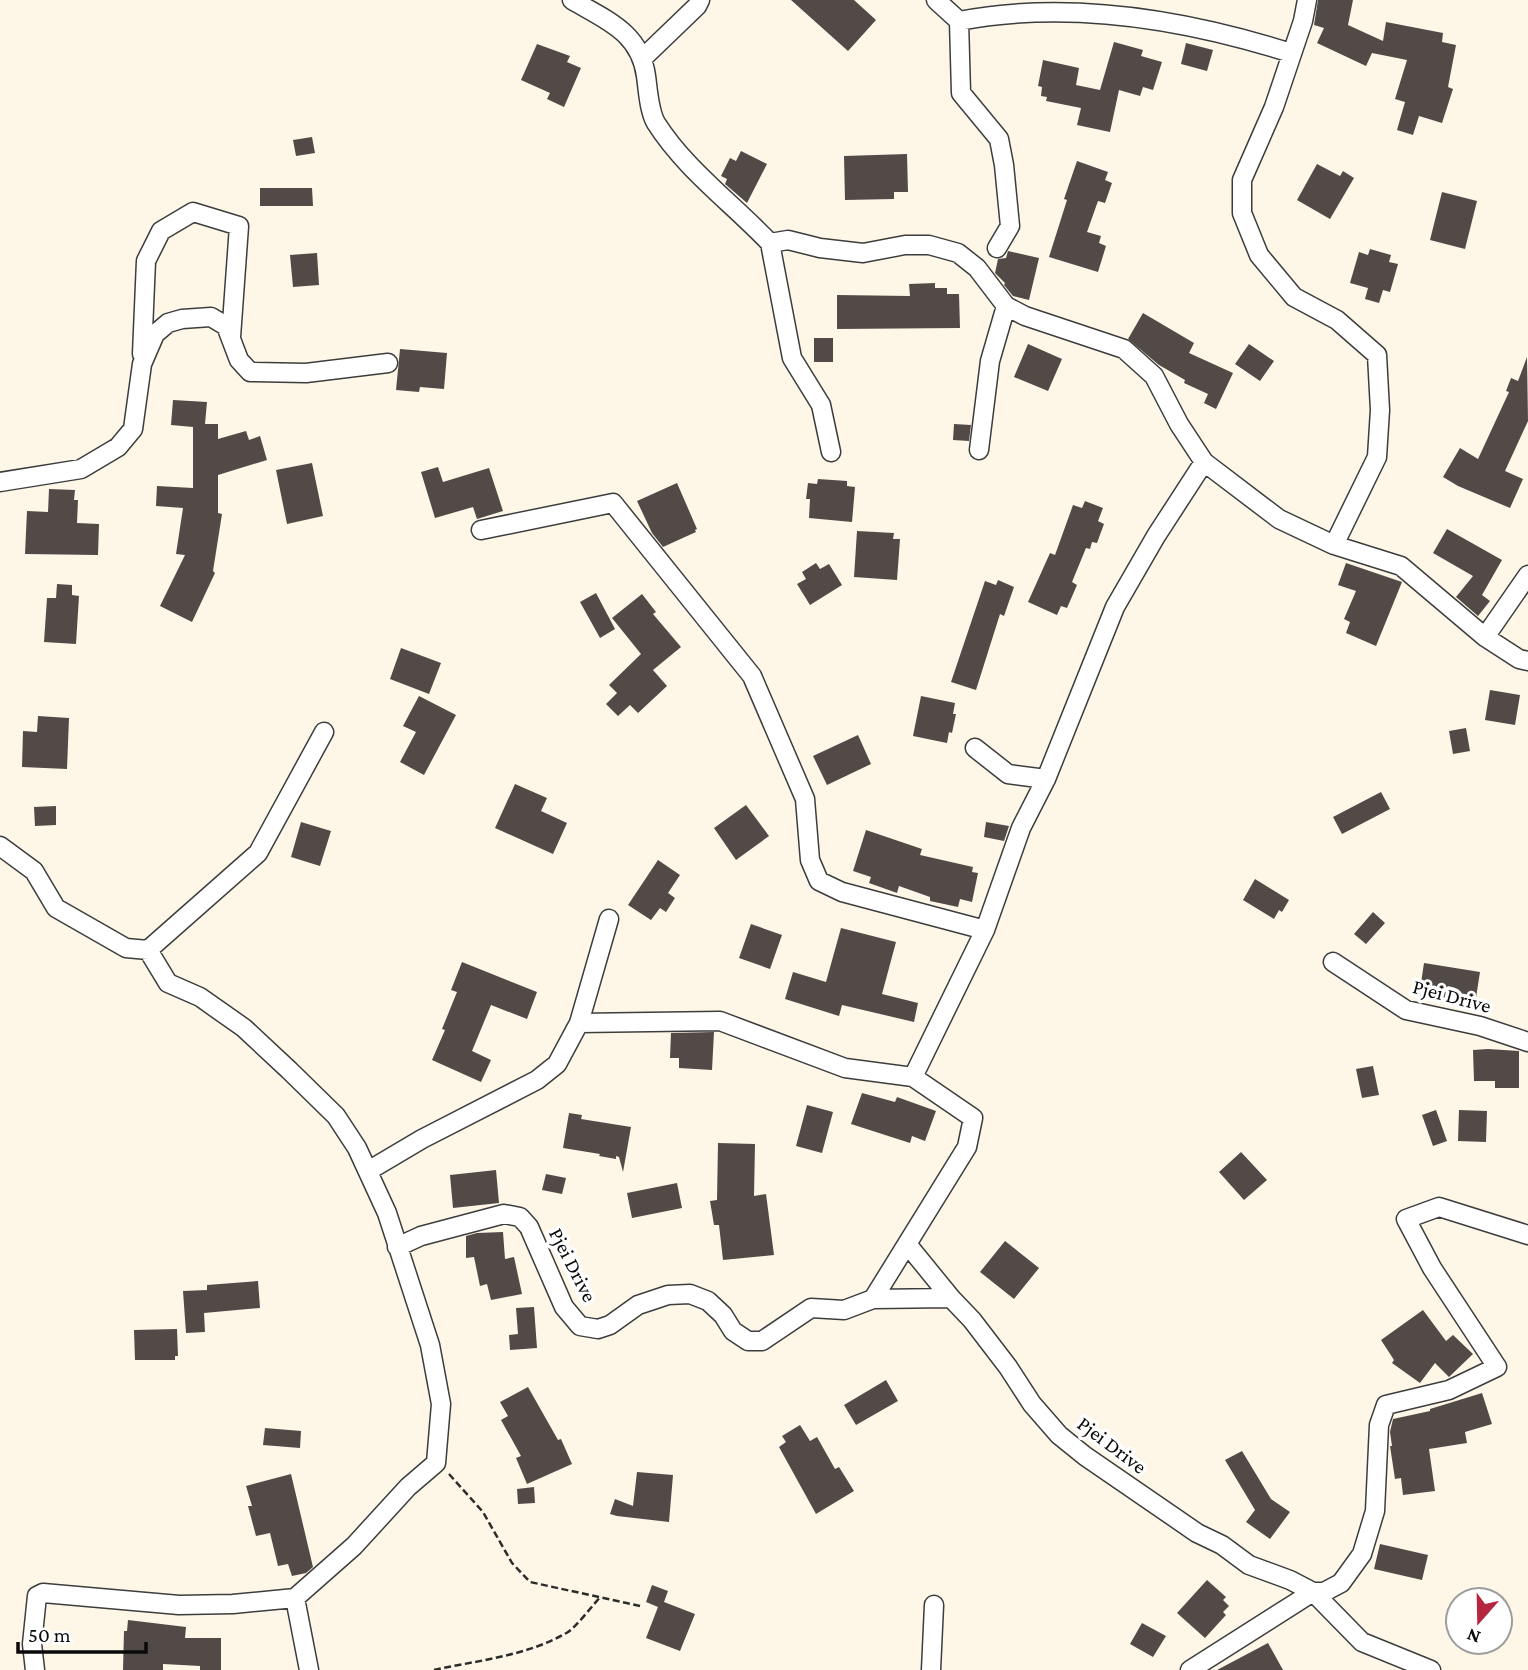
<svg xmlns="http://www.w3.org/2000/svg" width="1528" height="1670" font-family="'Crimson Pro',serif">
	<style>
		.building { fill: #524a47 }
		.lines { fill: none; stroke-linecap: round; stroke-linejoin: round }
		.street-casing { stroke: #3d3d3d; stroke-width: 21 }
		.path { stroke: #2c2c2c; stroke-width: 2.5; stroke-dasharray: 7 3.5; stroke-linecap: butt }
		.street { stroke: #fff; stroke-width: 18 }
		.labels { text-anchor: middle; stroke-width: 7; stroke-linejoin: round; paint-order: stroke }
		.street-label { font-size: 21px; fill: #0a0a0a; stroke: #fff }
	</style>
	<rect width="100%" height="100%" fill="#fef7e8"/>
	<!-- building -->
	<path class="building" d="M 791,0 L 854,0 L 876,20 L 848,51 Z
		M 1318,0 L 1353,0 L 1348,25 L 1383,41 L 1386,22 L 1443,33 L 1442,42 L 1456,45 L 1448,87 L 1453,89 L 1442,123 L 1419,116 L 1413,135 L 1397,130 L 1405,102 L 1395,99 L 1407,60 L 1372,53 L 1366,66 L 1317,43 L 1324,28 L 1314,25 Z
		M 1114,42 L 1143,50 L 1141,56 L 1162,62 L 1153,90 L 1143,87 L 1140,96 L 1119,90 L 1110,132 L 1077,125 L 1081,108 L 1046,101 L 1047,97 L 1041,96 L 1042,87 L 1038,86 L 1043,60 L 1079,68 L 1076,85 L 1100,90 Z
		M 1186,43 L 1213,50 L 1207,71 L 1181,64 Z
		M 537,44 L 570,56 L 567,62 L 581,68 L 564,107 L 547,99 L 550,93 L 521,80 Z
		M 312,137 L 315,153 L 296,156 L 293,140 Z
		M 741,151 L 767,164 L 747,203 L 725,184 L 727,179 L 721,176 L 730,158 L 736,161 Z
		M 907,154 L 908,192 L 894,192 L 894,199 L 845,200 L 844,156 Z
		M 1077,161 L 1108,172 L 1105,180 L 1112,183 L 1105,203 L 1098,201 L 1087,232 L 1101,236 L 1099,243 L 1106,246 L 1098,272 L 1049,257 L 1067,200 L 1064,199 Z
		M 1317,164 L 1340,176 L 1343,171 L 1354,178 L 1330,219 L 1297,200 Z
		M 260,188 L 312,188 L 313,206 L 260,206 Z
		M 1442,192 L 1477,201 L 1465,249 L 1430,240 Z
		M 1370,249 L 1391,255 L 1389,262 L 1398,264 L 1390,292 L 1383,290 L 1379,303 L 1365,299 L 1368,288 L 1350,283 L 1359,252 L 1368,255 Z
		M 1008,251 L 1039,258 L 1029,300 L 1013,296 L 1004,285 L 1005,283 L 995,273 L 998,259 L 1006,258 Z
		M 317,253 L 319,285 L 293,287 L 290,255 Z
		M 935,283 L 935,288 L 947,288 L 947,294 L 959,294 L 960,328 L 837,329 L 837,295 L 910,296 L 909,284 Z
		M 1143,313 L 1194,343 L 1189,353 L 1233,373 L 1216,409 L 1204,403 L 1208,394 L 1184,383 L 1185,380 L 1159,365 L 1128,339 Z
		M 814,338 L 833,338 L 833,362 L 814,362 Z
		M 1028,344 L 1062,359 L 1048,391 L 1014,377 Z
		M 1249,344 L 1274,361 L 1260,381 L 1235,364 Z
		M 400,349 L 447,353 L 444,389 L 420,387 L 419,392 L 396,390 Z
		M 1527,357 L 1528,421 L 1505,471 L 1523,479 L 1510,508 L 1458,486 L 1443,477 L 1460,448 L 1478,459 L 1509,392 L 1506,391 L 1511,378 L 1518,381 Z
		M 173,400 L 207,402 L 205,424 L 218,424 L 218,439 L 246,431 L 249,440 L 260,436 L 267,460 L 218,475 L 218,513 L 222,514 L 213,571 L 215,573 L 192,622 L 160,606 L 185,555 L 176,554 L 183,508 L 156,506 L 157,486 L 193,488 L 193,427 L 171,425 Z
		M 954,424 L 971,425 L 969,441 L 953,440 Z
		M 312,463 L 323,516 L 287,524 L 276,470 Z
		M 438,467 L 443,482 L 489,468 L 503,511 L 477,519 L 473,507 L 435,518 L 421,472 Z
		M 818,479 L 847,481 L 847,486 L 855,487 L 852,522 L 809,518 L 810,499 L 806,499 L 808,483 L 817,484 Z
		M 677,483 L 697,529 L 695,530 L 696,532 L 663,547 L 652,533 L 637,501 Z
		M 49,489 L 75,490 L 74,500 L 78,500 L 77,523 L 99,524 L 98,555 L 25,554 L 27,511 L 48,512 Z
		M 1085,501 L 1103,508 L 1098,521 L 1104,524 L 1097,543 L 1092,542 L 1090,549 L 1086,548 L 1072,582 L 1077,585 L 1067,608 L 1061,606 L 1057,615 L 1028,602 L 1050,553 L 1055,555 L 1073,505 L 1082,508 Z
		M 1447,529 L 1502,560 L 1482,595 L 1490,601 L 1478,616 L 1456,597 L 1473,576 L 1433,553 Z
		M 857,531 L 894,533 L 893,539 L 900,539 L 897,580 L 854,577 Z
		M 816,563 L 820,569 L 829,564 L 842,585 L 810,605 L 797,584 L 806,579 L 802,572 Z
		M 1346,563 L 1402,582 L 1376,646 L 1346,633 L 1350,622 L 1344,619 L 1356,591 L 1338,585 Z
		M 998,580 L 1014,587 L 1004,616 L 1000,614 L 976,690 L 951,682 L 985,581 L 996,585 Z
		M 57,584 L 72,585 L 72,595 L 79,596 L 76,644 L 44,642 L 47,598 L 56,598 Z
		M 596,593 L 615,629 L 600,638 L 580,602 Z
		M 642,594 L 656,612 L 653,614 L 681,647 L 653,670 L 667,686 L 638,713 L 630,705 L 618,716 L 606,704 L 617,693 L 609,685 L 641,654 L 612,618 Z
		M 401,648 L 441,663 L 429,694 L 390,679 Z
		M 1490,690 L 1520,695 L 1515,725 L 1485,720 Z
		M 419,696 L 456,715 L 424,775 L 400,762 L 416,732 L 403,726 Z
		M 921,696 L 955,703 L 953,714 L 956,714 L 952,733 L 949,732 L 947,743 L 913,736 Z
		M 38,716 L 69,718 L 67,769 L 22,767 L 23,731 L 37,732 Z
		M 1466,728 L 1470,751 L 1453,754 L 1449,731 Z
		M 858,735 L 871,764 L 827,785 L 813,756 Z
		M 515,784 L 547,798 L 541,811 L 567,823 L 553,854 L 495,828 Z
		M 1381,792 L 1390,809 L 1342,834 L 1333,817 Z
		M 746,805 L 769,836 L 736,860 L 714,828 Z
		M 56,806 L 56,825 L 35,826 L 34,807 Z
		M 301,822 L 331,831 L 320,866 L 291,857 Z
		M 986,822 L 1009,826 L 1004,841 L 984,837 Z
		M 866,830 L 922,849 L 920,855 L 973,867 L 972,872 L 978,873 L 972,902 L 960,899 L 958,907 L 930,901 L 930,897 L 899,886 L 897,893 L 869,883 L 871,877 L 853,871 Z
		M 658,860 L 680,875 L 668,893 L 675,898 L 666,912 L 660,908 L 651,920 L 628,905 Z
		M 1255,879 L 1289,900 L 1282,912 L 1279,910 L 1274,919 L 1243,900 Z
		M 1373,912 L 1385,923 L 1366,944 L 1354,934 Z
		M 751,924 L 782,935 L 770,969 L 739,958 Z
		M 841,928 L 896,942 L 882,994 L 918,1003 L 914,1022 L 842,1005 L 839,1016 L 785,999 L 793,972 L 826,982 Z
		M 462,962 L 537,992 L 527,1019 L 491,1005 L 472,1051 L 491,1060 L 481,1082 L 432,1060 L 445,1030 L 442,1029 L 457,992 L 451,990 Z
		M 1424,963 L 1480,972 L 1475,1004 L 1419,996 Z
		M 714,1032 L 712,1070 L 679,1068 L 679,1058 L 670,1058 L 671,1033 Z
		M 1488,1049 L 1519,1051 L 1519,1088 L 1495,1088 L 1495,1081 L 1474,1081 L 1473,1050 Z
		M 1373,1066 L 1379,1095 L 1362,1098 L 1356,1069 Z
		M 862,1093 L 895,1102 L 897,1097 L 936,1111 L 925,1141 L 912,1136 L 910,1143 L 851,1124 Z
		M 807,1105 L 833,1112 L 822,1153 L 796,1146 Z
		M 1436,1110 L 1447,1141 L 1433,1146 L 1422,1115 Z
		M 1459,1110 L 1487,1111 L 1486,1142 L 1458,1141 Z
		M 569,1113 L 582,1115 L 581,1119 L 631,1127 L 623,1172 L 619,1157 L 616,1156 L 616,1159 L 599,1156 L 600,1154 L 563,1148 Z
		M 718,1143 L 755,1144 L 754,1196 L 766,1194 L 774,1255 L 723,1260 L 719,1225 L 714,1225 L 710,1201 L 717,1200 Z
		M 1241,1152 L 1267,1180 L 1244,1200 L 1219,1172 Z
		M 496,1170 L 499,1203 L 453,1208 L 450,1175 Z
		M 546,1174 L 566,1178 L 562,1194 L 542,1190 Z
		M 677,1183 L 682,1208 L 632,1218 L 627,1193 Z
		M 503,1232 L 505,1259 L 514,1257 L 522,1294 L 491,1300 L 487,1284 L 480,1286 L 474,1257 L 466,1258 L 466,1236 L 477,1233 Z
		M 1005,1241 L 1039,1268 L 1014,1299 L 980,1272 Z
		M 258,1281 L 260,1308 L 204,1313 L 205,1332 L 186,1333 L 183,1291 L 207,1290 L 207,1285 Z
		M 534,1307 L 537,1348 L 510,1350 L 509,1335 L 518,1334 L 516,1308 Z
		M 1423,1310 L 1446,1341 L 1453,1335 L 1473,1354 L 1449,1377 L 1435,1363 L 1420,1383 L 1392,1363 L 1394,1360 L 1381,1340 Z
		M 177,1329 L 178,1356 L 175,1356 L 175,1360 L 135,1360 L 134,1330 Z
		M 886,1380 L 898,1401 L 856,1425 L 844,1405 Z
		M 528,1387 L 558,1440 L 561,1439 L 572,1464 L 527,1484 L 516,1458 L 521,1456 L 501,1420 L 508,1416 L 500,1402 Z
		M 1482,1393 L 1492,1424 L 1465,1432 L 1467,1443 L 1429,1449 L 1435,1491 L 1403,1495 L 1401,1478 L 1395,1479 L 1390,1446 L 1392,1446 L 1390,1432 L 1393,1419 L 1430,1411 L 1430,1409 Z
		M 800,1425 L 810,1441 L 817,1437 L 835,1469 L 839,1467 L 854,1491 L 816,1514 L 779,1447 L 786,1442 L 782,1436 Z
		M 265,1428 L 301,1431 L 300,1448 L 263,1445 Z
		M 1242,1451 L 1271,1499 L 1290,1512 L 1270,1539 L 1246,1522 L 1255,1510 L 1225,1460 Z
		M 637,1472 L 673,1475 L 669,1522 L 617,1516 L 610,1514 L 615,1499 L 633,1506 Z
		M 291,1474 L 313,1567 L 306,1573 L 292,1576 L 288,1564 L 278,1566 L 270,1533 L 256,1536 L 248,1506 L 252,1506 L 246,1486 Z
		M 534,1487 L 535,1503 L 518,1504 L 517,1489 Z
		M 1380,1544 L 1428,1555 L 1422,1580 L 1374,1569 Z
		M 1207,1580 L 1226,1597 L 1223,1600 L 1229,1606 L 1223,1612 L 1226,1615 L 1205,1638 L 1177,1613 Z
		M 652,1585 L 668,1591 L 664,1602 L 695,1614 L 680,1651 L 646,1638 L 658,1607 L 646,1602 Z
		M 128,1620 L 186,1627 L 185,1638 L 221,1638 L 221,1670 L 200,1670 L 200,1666 L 163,1664 L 163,1670 L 123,1670 L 124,1631 L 127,1631 Z
		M 1142,1623 L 1166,1636 L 1153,1657 L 1130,1644 Z
		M 1268,1643 L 1283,1670 L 1217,1670 Z"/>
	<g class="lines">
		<defs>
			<path id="street" d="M 572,0 C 606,20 640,32 646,76 C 648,90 649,111 656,123 C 685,169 733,204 770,243 L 788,240 L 820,248 L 863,253 L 905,245 L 929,245 L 958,253 L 977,268 L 1006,306 L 1025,316 L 1124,349 L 1154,376 L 1179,424 L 1204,462 L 1279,519 L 1334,545 L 1401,566 L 1485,637 L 1519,659 L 1528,661
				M 936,0 L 959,21 L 961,93 L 999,139 L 1004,165 L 1010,226 L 997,248
				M 1307,0 L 1303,21 L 1274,107 L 1242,180 L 1242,213 L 1259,255 L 1294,297 L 1337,320 L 1377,355 L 1380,410 L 1377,457 L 1334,545
				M 959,21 C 1068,0 1187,20 1291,53
				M 644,57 L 697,6 L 700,0
				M 770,243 L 792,358 L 821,405 L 831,452
				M 142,354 L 146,261 L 161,231 L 193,212 L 239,226 L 231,337
				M 979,450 L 990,361 L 1006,306
				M 0,482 L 81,469 L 118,447 L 133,429 L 142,364 L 155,334 L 168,323 L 182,319 L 211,317 L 226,326 L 239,360 L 250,372 L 306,373 L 388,363
				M 481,530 L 613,503 L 752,676 L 805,799 L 810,860 L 819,881 L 842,892 L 985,930
				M 1485,637 L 1528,575
				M 975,748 L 1008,774 L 1046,779
				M 0,846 L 34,871 L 56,908 L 126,948 L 148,950
				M 1333,962 L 1406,1010 L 1480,1026 L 1528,1042
				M 579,1023 L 720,1021 L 845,1068 L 913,1077 L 973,1118 L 967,1147 L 873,1299
				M 913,1077 L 985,930 L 1021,828 L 1046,779 L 1115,607 L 1156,536 L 1204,462
				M 368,1171 L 422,1139 L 537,1080 L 557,1064 L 579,1023 L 609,919
				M 907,1244 L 951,1298
				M 397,1247 L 421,1236 L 504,1214 L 520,1217 L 529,1227 L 564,1307 L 580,1326 L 598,1329 L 610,1325 L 638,1305 L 668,1295 L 690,1294 L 708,1301 L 723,1315 L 733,1331 L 748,1341 L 762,1341 L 811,1308 L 844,1310 L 873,1299 L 951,1298 L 972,1320 L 1008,1367 L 1032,1404 L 1059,1435 L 1085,1456 L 1197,1533 L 1222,1545 L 1249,1565 L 1290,1580 L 1313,1592 L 1324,1592 L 1341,1583 L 1362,1554 L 1375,1511 L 1379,1425 L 1386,1405 L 1449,1390 L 1497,1367 L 1432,1268 L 1406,1219 L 1439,1207 L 1528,1235
				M 35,1670 L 32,1644 L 37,1596 L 43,1593 L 179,1605 L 233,1604 L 295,1598
				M 309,1670 L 295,1598 L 354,1546 L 408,1487 L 436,1463 L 441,1404 L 430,1345 L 387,1213 L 357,1148 L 336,1116 L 289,1070 L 244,1028 L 200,997 L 168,983 L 148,950 L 258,853 L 324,732
				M 931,1670 L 934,1605
				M 1190,1670 L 1313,1592 L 1362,1642 L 1431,1670"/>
		</defs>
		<!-- street casing -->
		<use href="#street" class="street-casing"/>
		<!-- path -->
		<path class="path" d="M 449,1474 L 483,1512 L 512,1563 L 530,1582 L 640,1606
			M 434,1670 C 479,1660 528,1656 568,1632 C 576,1627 593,1605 601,1596"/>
		<!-- street -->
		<use href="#street" class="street"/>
	</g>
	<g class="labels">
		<!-- street labels -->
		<g class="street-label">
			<text transform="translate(1452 996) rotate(15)" y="7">Pjei Drive</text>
			<text transform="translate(573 1265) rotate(63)" y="7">Pjei Drive</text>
			<text transform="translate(1112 1445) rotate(37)" y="7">Pjei Drive</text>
		</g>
	</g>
	<!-- north arrow -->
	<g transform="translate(1479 1621) rotate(200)"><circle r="33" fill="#ffffff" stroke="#9d9d9d" stroke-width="2"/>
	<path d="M0-5L12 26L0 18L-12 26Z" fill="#b52740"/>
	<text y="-10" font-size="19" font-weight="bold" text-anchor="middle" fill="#0a0a0a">N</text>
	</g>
	<!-- scale -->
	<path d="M18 1642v10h128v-10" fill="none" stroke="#0a0a0a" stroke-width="3.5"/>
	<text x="28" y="1642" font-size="21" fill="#0a0a0a" stroke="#ffffff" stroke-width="5" paint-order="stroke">50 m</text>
</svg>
